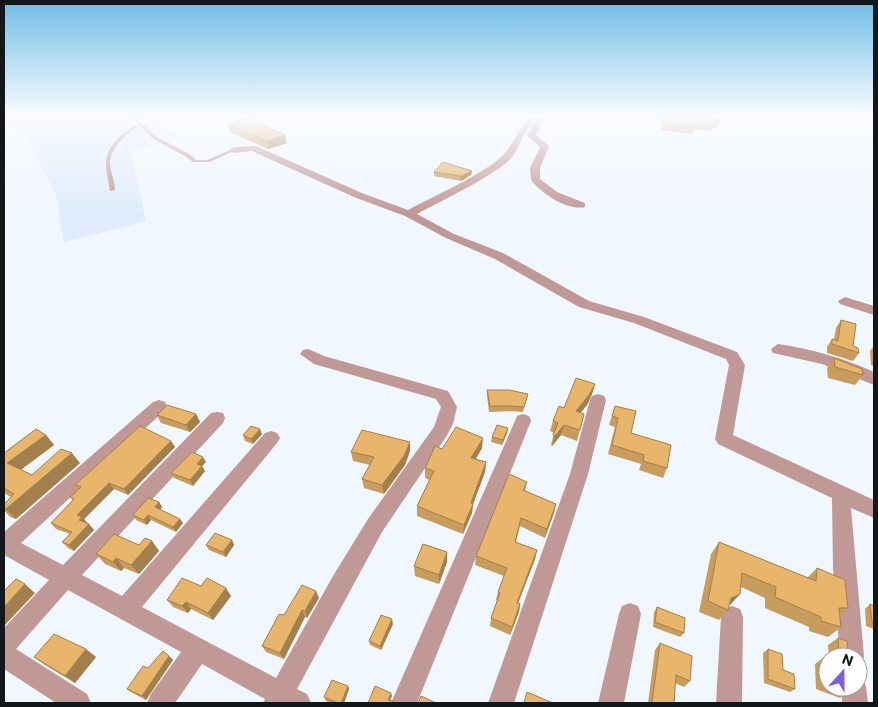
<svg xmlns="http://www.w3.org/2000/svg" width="878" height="707" font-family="Commissioner,sans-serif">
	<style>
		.built { fill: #e0ecfc }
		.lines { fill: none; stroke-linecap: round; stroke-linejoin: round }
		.lane { fill: #c09895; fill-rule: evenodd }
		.street { fill: #c09895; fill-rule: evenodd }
		.wall { fill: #c89c5d }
		.shaded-wall { fill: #a27f4c }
		.building { fill: #e8b56c; stroke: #a27f4c }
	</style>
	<rect width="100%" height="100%" fill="#f1f7fe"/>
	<!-- built -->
	<path class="built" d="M 4,115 L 151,115 L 179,138 L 131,152 L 146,221 L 64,242 L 56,195 L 29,142 L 4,118 Z"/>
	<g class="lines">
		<!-- lane -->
		<path class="lane" d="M 129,115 L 133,115 L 157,137 L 189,154 L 196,160 L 207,160 L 232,149 L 236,150 L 210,162 L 193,162 L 185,156 L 153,139 L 140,126 C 128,132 111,147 110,162 C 110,172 115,180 115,190 L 110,191 C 109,183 106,172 106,163 C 106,147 124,130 138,124 Z
			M 505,115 L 528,115 L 538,116 L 536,117 L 507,116 Z"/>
		<!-- street -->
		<path class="street" d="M 534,115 L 542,115 L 541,117 L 544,119 L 536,135 L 549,146 L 540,168 L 540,179 L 557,192 L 585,203 L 585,207 C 567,211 541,193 531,180 L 530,168 L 540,147 L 527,136 L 535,121 C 523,130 521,146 512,157 C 497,175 440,201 417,214 L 454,234 L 503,253 L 589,301 L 644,317 L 737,352 L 745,365 L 733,435 L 874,500 L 874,518 L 851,508 L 864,657 L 860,665 L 858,666 L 858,657 L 840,657 L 833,568 L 832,498 L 718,444 L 715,439 L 729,365 L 726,359 L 634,323 L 579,307 L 495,259 L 446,238 L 405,216 L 354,197 L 252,151 L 234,153 L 229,150 L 234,147 L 256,146 L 362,193 L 408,210 C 430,198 490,171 504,154 C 516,141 519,125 534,115 Z
			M 654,115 L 665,115 L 680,121 L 676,123 Z
			M 845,297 L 874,306 L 874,315 L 840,304 L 838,301 Z
			M 778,344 C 811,349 844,358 874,372 L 874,385 L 822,364 L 773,353 L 771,349 Z
			M 308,349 L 324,356 L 448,391 L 457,407 L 453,424 L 446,437 L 382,532 L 297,689 L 307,694 L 311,703 L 263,703 L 265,699 L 202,664 L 175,703 L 147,703 L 151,694 L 181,652 L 68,590 L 16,649 L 87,694 L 91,703 L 56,703 L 4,669 L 4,628 L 49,580 L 4,555 L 4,532 L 153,402 L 159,400 L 165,402 L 167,406 L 165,410 L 21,543 L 63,565 L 211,413 L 217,412 L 223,413 L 225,418 L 223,423 L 82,575 L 122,596 L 265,433 L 271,431 L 277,433 L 280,438 L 277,443 L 142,607 L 276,678 L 333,576 L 368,519 L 434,427 L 441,407 L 436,399 L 314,364 L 300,354 L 303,350 Z
			M 598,394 L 604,396 L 606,400 L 588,474 L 514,703 L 488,703 L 570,474 L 590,400 L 592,396 Z
			M 523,414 L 529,416 L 531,421 L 417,703 L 391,703 L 515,421 L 517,416 Z
			M 630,603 L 638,606 L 641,614 L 624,703 L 598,703 L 619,614 L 622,606 Z
			M 732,606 L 740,609 L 743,617 L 742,703 L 716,703 L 721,617 L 724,609 Z
			M 858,676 L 863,678 L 866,687 L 868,703 L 842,703 L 842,687 L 858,687 Z"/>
	</g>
	<!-- wall -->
	<path class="wall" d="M 663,115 L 719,115 L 720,121 L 717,128 L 713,127 L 711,131 L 694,129 L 692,134 L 661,130 L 661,120 Z
		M 228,124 L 287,143 L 268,149 L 230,132 Z
		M 472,171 L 471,175 L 461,181 L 434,176 L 434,172 Z
		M 841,320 L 853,346 L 859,353 L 853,361 L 827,353 L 827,347 L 832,339 L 834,339 L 836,328 Z
		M 874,346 L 874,366 L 871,365 L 870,351 Z
		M 834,358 L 863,375 L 855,385 L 828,378 L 827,368 Z
		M 595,384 L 592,394 L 587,405 L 580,413 L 584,414 L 577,441 L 561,435 L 552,446 L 551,445 L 554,433 L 550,431 L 553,421 L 564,408 Z
		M 487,390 L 528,394 L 523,412 L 510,411 L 489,412 L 487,396 Z
		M 615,406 L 631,433 L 667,468 L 663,478 L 639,470 L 641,464 L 608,454 L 615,427 L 609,425 Z
		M 196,414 L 200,422 L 190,432 L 161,423 L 157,415 Z
		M 508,428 L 507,433 L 502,445 L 491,442 L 492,437 Z
		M 262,434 L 253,444 L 245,441 L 243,435 Z
		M 46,435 L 54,445 L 21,470 L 32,475 L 80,463 L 16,519 L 10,517 L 4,510 L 4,504 L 11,497 L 4,493 L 4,453 Z
		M 171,441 L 175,447 L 128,495 L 114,489 L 84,519 L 94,530 L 74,551 L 68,548 L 62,542 L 70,534 L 56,529 L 51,523 L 73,500 L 70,497 L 78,489 L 75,485 Z
		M 482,448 L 476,459 L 486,462 L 485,472 L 473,504 L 472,513 L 463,534 L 417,516 L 417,506 L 429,480 L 425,478 L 425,468 L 442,449 Z
		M 410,451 L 405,465 L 384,494 L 364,488 L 362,479 L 370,465 L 353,461 L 351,452 Z
		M 206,462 L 202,466 L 205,471 L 193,486 L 174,478 L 171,473 Z
		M 527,482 L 525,491 L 556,504 L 545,538 L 520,526 L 516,542 L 537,550 L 535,559 L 518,603 L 520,604 L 519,612 L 510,635 L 490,626 L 491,618 L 497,601 L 496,600 L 498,592 L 504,576 L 475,565 L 476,556 Z
		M 159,502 L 162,507 L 160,510 L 180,519 L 183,523 L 176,532 L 151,520 L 147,525 L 136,520 L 133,515 Z
		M 232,540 L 234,545 L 226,557 L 209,550 L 206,545 Z
		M 152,541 L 159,551 L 139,574 L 124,568 L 121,571 L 105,564 L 96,554 L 139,545 Z
		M 719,542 L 807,578 L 817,568 L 848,608 L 840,615 L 841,627 L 828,637 L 809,631 L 809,627 L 765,608 L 765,598 L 741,587 L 740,594 L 729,605 L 728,610 L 719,620 L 699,612 L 711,554 Z
		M 447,562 L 439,584 L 415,576 L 414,566 Z
		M 201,586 L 231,596 L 213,620 L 191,609 L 188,613 L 173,607 L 167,600 Z
		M 319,598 L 307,618 L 305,617 L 284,659 L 266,652 L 262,646 L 284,615 Z
		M 870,604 L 874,606 L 874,629 L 866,626 L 865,609 Z
		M 657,607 L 684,633 L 680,637 L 653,627 L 654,612 Z
		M 393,624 L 381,650 L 370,645 L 369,641 Z
		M 838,638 L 848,651 L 856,657 L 829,657 L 828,645 Z
		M 660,643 L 690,681 L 684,687 L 675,683 L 674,703 L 648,703 L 655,650 Z
		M 768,649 L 795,689 L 790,692 L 764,683 L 763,653 Z
		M 169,656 L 173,660 L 146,700 L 131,692 L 127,689 L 148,668 Z
		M 34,657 L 96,657 L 75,683 L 45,665 Z
		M 824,657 L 828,659 L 828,687 L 851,687 L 850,692 L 840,698 L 816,689 L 815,664 Z
		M 348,686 L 349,689 L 344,703 L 331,703 L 326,701 L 324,697 Z"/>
	<!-- shaded-wall -->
	<path class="shaded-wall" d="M 285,135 L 287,143 L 268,149 L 267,141 Z
		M 472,171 L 471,175 L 461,181 L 461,176 Z
		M 595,384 L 592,394 L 587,405 L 573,422 L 576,411 Z
		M 196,414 L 200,422 L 190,432 L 186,425 Z
		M 564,425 L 561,435 L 552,446 L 555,436 Z
		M 508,428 L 507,433 L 502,445 L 503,440 Z
		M 260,429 L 262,434 L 253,444 L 251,439 Z
		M 46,435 L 54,445 L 16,473 L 7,463 Z
		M 483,438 L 482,448 L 470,468 L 471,458 Z
		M 171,441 L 175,447 L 128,495 L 124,489 Z
		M 410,442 L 410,451 L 405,465 L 384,494 L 382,485 Z
		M 72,453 L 80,463 L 16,519 L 6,509 Z
		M 203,457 L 206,462 L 200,468 L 202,466 L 205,471 L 193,486 L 190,480 L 197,464 Z
		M 486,462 L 485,472 L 473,504 L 472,513 L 463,534 L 464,525 L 471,503 Z
		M 109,483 L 114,489 L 84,519 L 87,523 L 79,520 L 77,515 Z
		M 159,502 L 162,507 L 158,512 L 155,507 Z
		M 556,504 L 554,513 L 545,538 L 547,529 Z
		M 148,515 L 151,520 L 147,525 L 144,520 Z
		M 180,519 L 183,523 L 176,532 L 173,527 Z
		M 89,524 L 94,530 L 74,551 L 69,545 Z
		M 232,540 L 234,545 L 226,557 L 223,552 Z
		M 152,541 L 159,551 L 139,574 L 131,565 Z
		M 537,550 L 535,559 L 515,611 L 517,603 Z
		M 447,552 L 447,562 L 439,584 L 439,575 Z
		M 116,558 L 124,568 L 121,571 L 113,562 Z
		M 25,584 L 35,593 L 4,626 L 4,607 Z
		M 226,588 L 231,596 L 213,620 L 208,613 Z
		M 316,591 L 319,598 L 307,618 L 305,611 Z
		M 740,594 L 731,604 L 722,608 L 731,598 Z
		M 186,602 L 191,609 L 188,613 L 182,606 Z
		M 520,604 L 519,612 L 510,635 L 512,627 Z
		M 302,610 L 305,617 L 284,659 L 280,653 Z
		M 392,619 L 393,624 L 381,650 L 380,646 Z
		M 86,649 L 96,657 L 75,683 L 65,676 Z
		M 169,656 L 173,660 L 146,700 L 142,696 Z
		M 348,686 L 349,689 L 344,703 L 341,703 Z
		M 391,693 L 392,696 L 389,703 L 388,700 Z"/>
	<!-- building -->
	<path class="building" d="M 663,115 L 668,115 L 677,118 L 684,115 L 719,115 L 720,121 L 713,120 L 714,124 L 695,122 L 694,127 L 663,123 Z
		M 248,118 L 285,135 L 267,141 L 228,124 Z
		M 443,162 L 472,171 L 461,176 L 434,172 Z
		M 841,320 L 856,324 L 853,346 L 858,348 L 859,353 L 832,344 L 832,339 L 838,341 Z
		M 834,358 L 862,369 L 863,375 L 835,367 Z
		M 576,378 L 595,384 L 589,395 L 576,411 L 584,414 L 580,430 L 564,425 L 555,436 L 553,435 L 558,423 L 553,421 L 559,406 L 564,408 Z
		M 487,390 L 509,390 L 528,394 L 524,407 L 511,406 L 490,406 Z
		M 167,405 L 196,414 L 186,425 L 157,415 Z
		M 615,406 L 636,411 L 631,433 L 671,445 L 667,468 L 643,461 L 644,455 L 612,445 L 618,418 L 612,416 Z
		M 497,425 L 508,428 L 503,440 L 492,437 Z
		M 140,426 L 171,441 L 124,489 L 109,483 L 77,515 L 82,517 L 79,520 L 89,524 L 69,545 L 62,542 L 72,532 L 51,523 L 74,499 L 70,497 L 81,487 L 75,485 Z
		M 251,426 L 260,429 L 251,439 L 243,435 Z
		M 456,427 L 483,438 L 471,458 L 486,462 L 471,503 L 473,504 L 464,525 L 417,506 L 434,471 L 425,468 L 435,446 L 442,449 Z
		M 36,429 L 46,435 L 7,463 L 32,475 L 61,449 L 72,453 L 6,509 L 4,508 L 4,504 L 14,494 L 4,488 L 4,453 Z
		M 362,430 L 410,442 L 404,456 L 382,485 L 362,479 L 374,457 L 351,452 Z
		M 192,452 L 203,457 L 197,464 L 202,466 L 190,480 L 171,473 Z
		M 509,474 L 527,482 L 523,490 L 556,504 L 547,529 L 521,518 L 515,542 L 537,550 L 517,603 L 520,604 L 512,627 L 491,618 L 500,593 L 498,592 L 507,568 L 476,556 Z
		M 148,498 L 159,502 L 155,507 L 180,519 L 173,527 L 148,515 L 144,520 L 133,515 Z
		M 215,533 L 232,540 L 223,552 L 206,545 Z
		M 114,534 L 139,545 L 145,538 L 152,541 L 131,565 L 116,558 L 113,562 L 96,554 Z
		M 719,542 L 816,581 L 817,568 L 845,580 L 848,608 L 839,608 L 841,627 L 821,621 L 821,617 L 775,597 L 776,587 L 742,573 L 740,594 L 731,598 L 728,610 L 708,601 Z
		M 423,544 L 447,552 L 439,575 L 414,566 Z
		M 182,578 L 201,586 L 207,578 L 226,588 L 208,613 L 186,602 L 182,606 L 167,600 Z
		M 16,579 L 25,584 L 4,607 L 4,591 Z
		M 302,585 L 316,591 L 305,611 L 302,610 L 280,653 L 262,646 L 279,614 L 284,615 Z
		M 870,604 L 874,606 L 874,623 L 872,622 Z
		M 657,607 L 685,618 L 684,633 L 655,622 Z
		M 381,615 L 392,619 L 380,646 L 369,641 Z
		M 54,634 L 86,649 L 65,676 L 34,657 Z
		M 838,638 L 847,641 L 848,651 L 855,652 L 856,657 L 839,657 Z
		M 660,643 L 692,656 L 690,681 L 676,675 L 674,703 L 652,703 Z
		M 768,649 L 782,654 L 783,670 L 794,674 L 795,689 L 768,679 Z
		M 163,651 L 169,656 L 142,696 L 127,689 L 143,666 L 148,668 Z
		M 824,657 L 828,659 L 828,683 L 826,682 Z
		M 332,680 L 348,686 L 341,703 L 338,703 L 324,697 Z
		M 375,686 L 391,693 L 388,700 L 393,701 L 392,703 L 368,703 Z
		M 838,687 L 851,687 L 850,692 Z
		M 527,692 L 553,703 L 524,703 Z
		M 421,696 L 436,703 L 418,703 Z"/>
	<!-- sky -->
	<linearGradient id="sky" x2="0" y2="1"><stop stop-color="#6fbde6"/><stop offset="0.54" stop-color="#f9fbff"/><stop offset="1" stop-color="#f9fbff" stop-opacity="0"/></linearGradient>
	<rect width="878" height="214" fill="url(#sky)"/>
	<!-- border -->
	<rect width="878" height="707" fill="none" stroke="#14171a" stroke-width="10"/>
	<!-- north arrow -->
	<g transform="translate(843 672) rotate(21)"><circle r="24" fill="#ffffff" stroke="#a1a2a3"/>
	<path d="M0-4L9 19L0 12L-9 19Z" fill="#815dd8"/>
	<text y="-8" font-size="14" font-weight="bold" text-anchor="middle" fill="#14171a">N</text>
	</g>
</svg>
